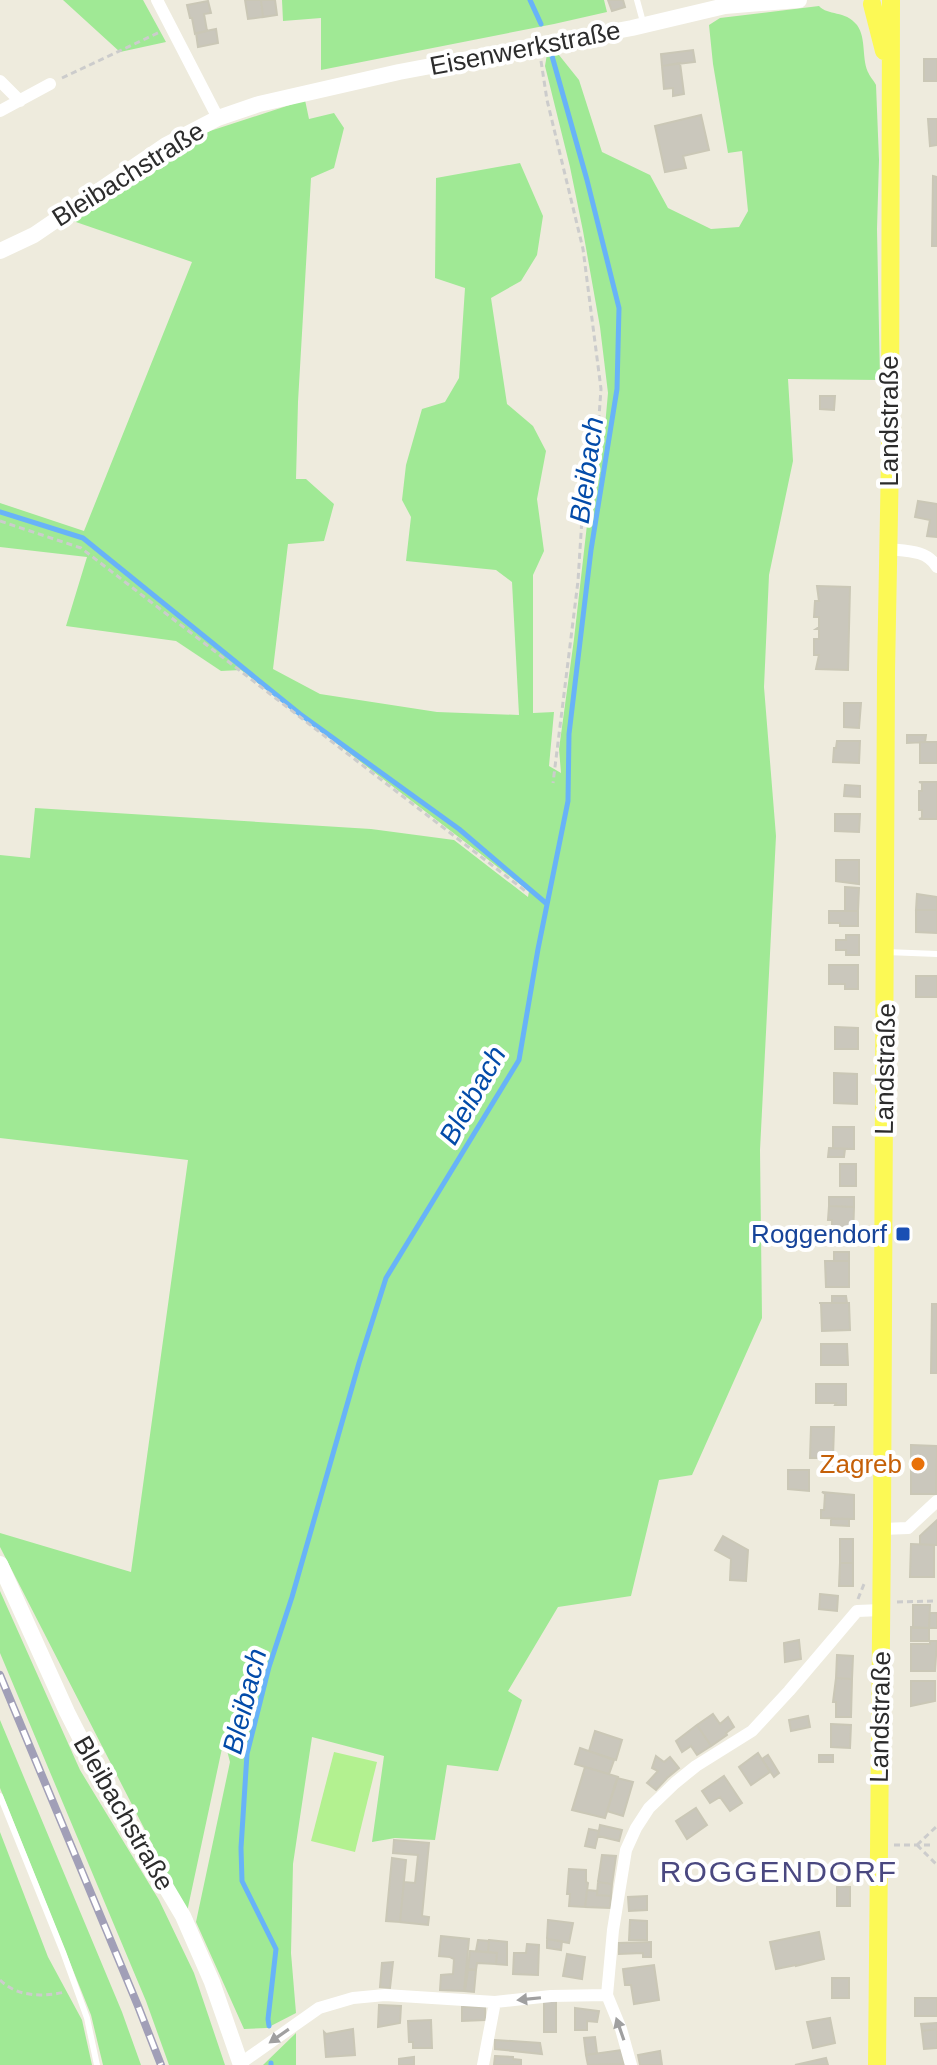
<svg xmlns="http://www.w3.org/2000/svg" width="937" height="2065" font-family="Helvetica,sans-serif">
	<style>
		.green { fill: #a0e995 }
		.pitch { fill: #b3f190 }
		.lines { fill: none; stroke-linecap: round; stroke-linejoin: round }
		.stream { stroke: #68b3f8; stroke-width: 5 }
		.building { fill: #cac7bc; stroke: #cac7b6; stroke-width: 2 }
		.path { stroke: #ccc; stroke-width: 3; stroke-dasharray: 6 4; stroke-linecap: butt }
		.lane { stroke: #fff; stroke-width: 6 }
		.street { stroke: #fff; stroke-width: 12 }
		.secondary { stroke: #fff; stroke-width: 16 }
		.primary { stroke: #fcf955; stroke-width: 18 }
		.rail-casing { stroke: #a19fb7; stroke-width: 8 }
		.rail { stroke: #fff; stroke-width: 5; stroke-dasharray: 15; stroke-linecap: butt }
		.oneway { fill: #a0a0a0 }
		.transit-dot { fill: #1a4fb4; stroke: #fff; stroke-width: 3 }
		.food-dot { fill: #e8710a; stroke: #fff; stroke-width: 3 }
		.labels { text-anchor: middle; stroke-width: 8; stroke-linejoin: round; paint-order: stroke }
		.street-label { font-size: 26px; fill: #2c2c2c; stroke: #fff }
		.transit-label { font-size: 26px; fill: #164399; stroke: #fff; text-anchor: end }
		.food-label { font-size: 26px; fill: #c56008; stroke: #fff; text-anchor: end }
		.water-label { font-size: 28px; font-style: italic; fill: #034ba9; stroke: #fff }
		.quarter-label { font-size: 30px; letter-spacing: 2px; fill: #4a4880; stroke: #fff }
	</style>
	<rect width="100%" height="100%" fill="#eeebdd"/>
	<!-- green -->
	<path class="green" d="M 63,0 L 143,0 L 166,42 L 120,52 Z
		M 282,0 L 604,0 L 607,12 L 554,24 L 321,70 L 321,18 L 283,21 Z
		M 819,6 C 828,16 845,10 857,25 C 867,39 861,60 869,74 C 869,75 876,84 876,85 L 879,160 L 877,229 L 880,380 L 788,379 L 793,461 L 769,575 L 764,687 L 776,836 L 760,1150 L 762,1318 L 692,1475 L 659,1480 L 631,1596 L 558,1607 L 508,1691 L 522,1700 L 498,1771 L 447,1765 L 435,1840 L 395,1838 L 372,1842 L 384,1756 L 312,1737 L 293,1864 L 291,1953 L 296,2013 L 267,2028 L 244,2029 L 196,1922 L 230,1762 L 224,1739 L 187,1912 L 0,1547 L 0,1533 L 131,1572 L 188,1160 L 0,1138 L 0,855 L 30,858 L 35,808 L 371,829 L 454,840 L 528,897 L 529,891 L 241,670 L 221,671 L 176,641 L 66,626 L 87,557 L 0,547 L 0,503 L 84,531 L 192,262 L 73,221 L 159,157 L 210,131 L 305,100 L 309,119 L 334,113 L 344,128 L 334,168 L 311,178 L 298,402 L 296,479 L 306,479 L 334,504 L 324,541 L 288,544 L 273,669 L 320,694 L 437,712 L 519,715 L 512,582 L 496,570 L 406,561 L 411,517 L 402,500 L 406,465 L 422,409 L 445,402 L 459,378 L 465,288 L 435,278 L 436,178 L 520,163 L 543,216 L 537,255 L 521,281 L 491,298 L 507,404 L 533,426 L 546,451 L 537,499 L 544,551 L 533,575 L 533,713 L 554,712 L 549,766 L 561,773 L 559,749 L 574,639 L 593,472 L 604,437 L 608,393 L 600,327 L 583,231 L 570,167 L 545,66 L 547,54 L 555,50 L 579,80 L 602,152 L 650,175 L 668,208 L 711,229 L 739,227 L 748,211 L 742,151 L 728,153 L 713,64 L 709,25 L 720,18 Z
		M 0,1591 L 80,1770 L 159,1900 L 194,1973 L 225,2065 L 169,2065 L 146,2001 L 0,1653 Z
		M 0,1720 L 122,2012 L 141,2065 L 103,2065 L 91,2015 L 0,1788 Z
		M 0,1832 L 48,1957 L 82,2020 L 92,2065 L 0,2065 Z
		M 296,2033 L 296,2065 L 263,2065 Z"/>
	<!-- pitch -->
	<path class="pitch" d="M 334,1752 L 377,1762 L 355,1852 L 311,1841 Z"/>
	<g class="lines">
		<!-- stream -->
		<path class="stream" d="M 530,0 L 541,24
			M 0,512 L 83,538 L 300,714 L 459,829 L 547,904
			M 269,2026 L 268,2019 L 276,1949 L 242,1881 L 241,1848 L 247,1754 L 269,1667 L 292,1597 L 359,1363 L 386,1278 L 519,1060 L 538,949 L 568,801 L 569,734 L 591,550 L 617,389 L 619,308 L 587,180 L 552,56
			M 271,2063 L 271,2065"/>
	</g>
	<!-- building -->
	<path class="building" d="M 245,0 L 261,0 L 263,17 L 248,19 Z
		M 261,0 L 275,0 L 277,15 L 263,17 Z
		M 608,0 L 623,0 L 625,7 L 612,11 Z
		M 208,1 L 211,13 L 204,14 L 207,31 L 195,34 L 192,18 L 190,18 L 187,5 Z
		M 216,29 L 218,43 L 198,47 L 196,33 Z
		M 693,50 L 695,62 L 662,66 L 661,54 Z
		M 924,59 L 937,59 L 937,81 L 924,81 Z
		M 680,63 L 684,94 L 673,96 L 673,88 L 664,89 L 662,66 Z
		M 701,115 L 709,150 L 683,156 L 686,168 L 665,172 L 655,126 Z
		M 928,119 L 937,119 L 937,145 L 930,146 Z
		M 933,176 L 937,177 L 937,246 L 932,246 Z
		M 820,396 L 835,396 L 834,410 L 820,409 Z
		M 918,501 L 937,504 L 937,537 L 927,536 L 930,520 L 915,517 Z
		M 817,586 L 850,587 L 848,670 L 816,669 L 819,655 L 814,655 L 814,639 L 819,639 L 819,629 L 816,629 L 819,627 L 819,617 L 814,617 L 815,601 L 819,601 Z
		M 844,703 L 861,703 L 859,728 L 844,727 Z
		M 907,735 L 926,735 L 925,742 L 907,743 Z
		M 837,741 L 860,741 L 859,763 L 833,762 L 834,748 L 836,748 Z
		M 920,742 L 937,742 L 937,763 L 920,763 Z
		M 919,782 L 937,782 L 937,819 L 919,819 L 922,818 L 922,810 L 919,810 L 919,791 L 922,791 L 922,783 Z
		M 845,785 L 860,786 L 860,797 L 844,796 Z
		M 835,814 L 860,814 L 859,832 L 835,831 Z
		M 836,860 L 859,860 L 859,884 L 836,881 Z
		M 845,887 L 859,888 L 858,911 L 845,911 Z
		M 917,894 L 937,897 L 937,910 L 916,910 Z
		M 916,910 L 937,910 L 937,933 L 916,932 Z
		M 829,911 L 858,911 L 858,926 L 840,926 L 840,923 L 829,923 Z
		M 846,935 L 859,935 L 859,955 L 846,955 L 846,950 L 836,950 L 836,940 L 846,940 Z
		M 829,965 L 858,965 L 858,989 L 845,989 L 845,984 L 829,984 Z
		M 916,976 L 937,976 L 937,997 L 916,997 Z
		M 835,1027 L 858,1028 L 858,1049 L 835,1049 Z
		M 834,1073 L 857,1074 L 857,1104 L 834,1103 Z
		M 833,1127 L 854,1127 L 854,1149 L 833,1148 Z
		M 829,1148 L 845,1149 L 844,1157 L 828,1157 Z
		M 840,1164 L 856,1164 L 856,1186 L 840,1186 Z
		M 829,1197 L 854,1197 L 854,1207 L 829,1206 Z
		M 829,1206 L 854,1207 L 853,1238 L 832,1237 L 832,1220 L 828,1220 Z
		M 834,1252 L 849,1252 L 849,1261 L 834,1261 Z
		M 825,1261 L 849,1261 L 849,1287 L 826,1287 Z
		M 832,1296 L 846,1296 L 847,1303 L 832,1303 Z
		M 819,1303 L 849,1303 L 850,1330 L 822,1331 L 821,1303 Z
		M 932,1304 L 937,1304 L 937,1373 L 931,1373 Z
		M 821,1344 L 847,1344 L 848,1365 L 821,1365 Z
		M 816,1384 L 846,1384 L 846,1405 L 835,1405 L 836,1403 L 816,1403 Z
		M 811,1427 L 834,1427 L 833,1458 L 810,1458 Z
		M 911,1445 L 937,1446 L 936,1494 L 911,1494 Z
		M 788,1470 L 809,1470 L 809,1491 L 788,1489 Z
		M 822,1492 L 854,1495 L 854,1519 L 821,1518 L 821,1510 L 824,1510 L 825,1494 Z
		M 831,1519 L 849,1519 L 849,1526 L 831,1525 Z
		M 937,1520 L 937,1545 L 920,1544 L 920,1536 Z
		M 723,1536 L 748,1550 L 746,1581 L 730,1580 L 731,1559 L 715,1550 Z
		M 840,1539 L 853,1539 L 853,1563 L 840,1563 Z
		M 911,1544 L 934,1545 L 934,1577 L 910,1577 Z
		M 840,1563 L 853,1563 L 853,1586 L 839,1586 Z
		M 820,1594 L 838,1596 L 837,1611 L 819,1609 Z
		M 913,1605 L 930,1605 L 929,1628 L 913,1628 Z
		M 930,1613 L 937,1613 L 937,1628 L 929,1628 Z
		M 911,1627 L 929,1628 L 929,1641 L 911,1641 Z
		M 799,1640 L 801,1659 L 785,1662 L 784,1643 Z
		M 930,1641 L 937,1641 L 935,1671 L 911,1671 L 911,1644 L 930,1644 Z
		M 837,1655 L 853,1656 L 852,1679 L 836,1678 Z
		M 836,1678 L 852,1679 L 851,1717 L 836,1717 L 836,1702 L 833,1702 Z
		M 911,1681 L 935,1681 L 935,1701 L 911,1706 Z
		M 713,1714 L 720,1724 L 728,1717 L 734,1727 L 726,1733 L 727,1735 L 711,1746 L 697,1725 Z
		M 808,1716 L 810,1727 L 791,1731 L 789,1720 Z
		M 831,1724 L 851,1725 L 850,1748 L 831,1747 Z
		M 697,1725 L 711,1746 L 697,1755 L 691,1746 L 682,1752 L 676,1741 Z
		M 595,1731 L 622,1740 L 616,1760 L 589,1751 Z
		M 580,1748 L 614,1760 L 609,1774 L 575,1764 Z
		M 758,1753 L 770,1772 L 751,1785 L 739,1767 Z
		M 768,1755 L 779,1773 L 774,1777 L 762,1759 Z
		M 819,1755 L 833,1755 L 833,1762 L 819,1762 Z
		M 656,1756 L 664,1762 L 670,1757 L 679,1768 L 667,1778 L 656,1790 L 647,1783 L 658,1771 L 652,1768 Z
		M 585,1767 L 618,1777 L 605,1818 L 572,1810 Z
		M 724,1776 L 742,1803 L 730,1811 L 720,1797 L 710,1803 L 702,1791 Z
		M 617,1778 L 633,1782 L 623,1816 L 607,1811 Z
		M 696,1808 L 707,1825 L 687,1839 L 676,1821 Z
		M 600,1825 L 622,1830 L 619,1841 L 598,1836 Z
		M 589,1829 L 599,1831 L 595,1848 L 585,1846 Z
		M 394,1840 L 429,1843 L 422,1916 L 429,1917 L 428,1925 L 400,1922 L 404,1882 L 415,1883 L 418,1855 L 393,1853 Z
		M 602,1855 L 616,1856 L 612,1884 L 598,1882 Z
		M 392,1858 L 406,1860 L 400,1922 L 386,1921 Z
		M 569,1869 L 586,1870 L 586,1882 L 588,1883 L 585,1907 L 569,1906 L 570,1894 L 567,1894 Z
		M 598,1882 L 612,1884 L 611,1896 L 597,1895 Z
		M 837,1887 L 850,1887 L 850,1906 L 837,1906 Z
		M 587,1890 L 597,1891 L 597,1895 L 611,1896 L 610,1908 L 585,1907 Z
		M 647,1896 L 647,1910 L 629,1911 L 628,1897 Z
		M 548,1920 L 573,1923 L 569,1943 L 547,1939 Z
		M 630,1920 L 647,1921 L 647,1940 L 629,1940 Z
		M 819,1932 L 824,1959 L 796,1966 L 796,1965 L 776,1969 L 770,1942 Z
		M 441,1936 L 469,1939 L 464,1991 L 440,1990 L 441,1975 L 453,1974 L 454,1959 L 450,1957 L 439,1956 Z
		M 547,1939 L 562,1941 L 561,1950 L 547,1948 Z
		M 478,1940 L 489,1941 L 488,1952 L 476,1951 Z
		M 489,1940 L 507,1942 L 507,1965 L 496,1964 L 497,1953 L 488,1952 Z
		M 651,1942 L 651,1957 L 643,1957 L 643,1953 L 619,1954 L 619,1943 Z
		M 527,1944 L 539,1945 L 538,1975 L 513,1974 L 514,1953 L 526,1953 Z
		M 470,1951 L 497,1953 L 496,1964 L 477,1963 L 476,1970 L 468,1969 Z
		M 567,1954 L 585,1957 L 582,1979 L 563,1976 Z
		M 393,1962 L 390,1988 L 380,1987 L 382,1963 Z
		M 654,1965 L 659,2000 L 634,2004 L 631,1985 L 625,1985 L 623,1969 Z
		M 468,1969 L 476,1970 L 474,1992 L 465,1991 Z
		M 832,1978 L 849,1978 L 849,1998 L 832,1998 Z
		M 915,1998 L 937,1998 L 937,2016 L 915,2016 Z
		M 544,2000 L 556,2000 L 556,2032 L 544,2032 Z
		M 379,2005 L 401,2006 L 400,2023 L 378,2027 Z
		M 462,2007 L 485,2007 L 485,2020 L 462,2021 Z
		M 575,2008 L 599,2011 L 597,2022 L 587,2021 L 587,2030 L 575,2030 Z
		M 830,2018 L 835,2043 L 813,2048 L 807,2022 Z
		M 431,2020 L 432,2048 L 413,2048 L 413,2042 L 409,2042 L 408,2021 Z
		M 937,2023 L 937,2029 L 922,2031 L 921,2024 Z
		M 353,2029 L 355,2055 L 326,2057 L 324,2032 L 326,2034 Z
		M 937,2029 L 937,2048 L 924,2049 L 922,2031 Z
		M 595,2037 L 597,2053 L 586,2055 L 584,2038 Z
		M 495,2040 L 540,2043 L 542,2054 L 495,2049 Z
		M 621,2050 L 624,2064 L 588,2065 L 586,2055 Z
		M 660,2051 L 662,2065 L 640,2065 L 638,2055 Z
		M 495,2056 L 513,2057 L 513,2059 L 521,2060 L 521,2065 L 494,2065 Z
		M 414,2057 L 414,2065 L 399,2065 L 399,2059 Z
		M 826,2058 L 828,2065 L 795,2065 Z"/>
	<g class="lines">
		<!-- path -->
		<path class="path" d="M 541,61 L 547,100 L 583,249 L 601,389 L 597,444 L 584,487 L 578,581 L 553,783
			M 62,78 L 160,32
			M 0,521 L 81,548 L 528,893
			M 858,1599 L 864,1584
			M 897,1602 L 937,1601
			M 894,1845 L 931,1845
			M 917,1845 L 937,1865
			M 917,1845 L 937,1826
			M 0,1980 C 17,1997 42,1997 65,1992"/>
		<!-- lane -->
		<path class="lane" d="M 637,0 L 643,22
			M 886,952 L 937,954
			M 0,1796 L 63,1952 L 87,2018 L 97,2065"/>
		<!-- street -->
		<path class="street" d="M 157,0 L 218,118
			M 0,81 L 20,101
			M 0,111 L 50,84
			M 888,549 C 907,551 927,550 937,567
			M 882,1529 L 908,1528 L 937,1501
			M 241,2063 L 319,2008 L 353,1998 L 385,1995 L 495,2002 L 551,1996 L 607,1995
			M 483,2065 L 495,2002
			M 631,2065 L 621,2029 L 607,1995 L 613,1930 L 626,1850 L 636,1828 L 649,1808 L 675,1783 L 696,1766 L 752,1731 L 789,1691 L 857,1611 L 881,1610"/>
		<!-- secondary -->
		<path class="secondary" d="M 0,251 L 34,235 L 166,145 L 218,118 L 259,104 L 399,72 L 632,28 L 725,6 L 799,0
			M 0,1564 L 67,1712 L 98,1773 L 183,1916 L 212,1982 L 241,2065"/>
		<!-- primary -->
		<path class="primary" d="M 872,4 L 884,51
			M 877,2065 L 882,1529 L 886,672 L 890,460 L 891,1"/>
		<defs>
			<path id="rail" d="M 0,1675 L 138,2006 L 161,2065"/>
		</defs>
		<!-- rail casing -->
		<use href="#rail" class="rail-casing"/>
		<!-- rail -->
		<use href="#rail" class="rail"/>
	</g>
	<!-- one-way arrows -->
	<defs><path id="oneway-solid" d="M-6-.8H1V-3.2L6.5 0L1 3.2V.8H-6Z" transform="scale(2)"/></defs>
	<g class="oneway">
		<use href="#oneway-solid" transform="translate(529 1999) rotate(174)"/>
		<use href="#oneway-solid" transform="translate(620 2029) rotate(-109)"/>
		<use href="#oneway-solid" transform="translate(279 2036) rotate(145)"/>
	</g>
	<!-- markers -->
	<rect class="transit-dot" x="895" y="1226" width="16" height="16" rx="4"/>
	<circle class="food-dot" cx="918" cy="1464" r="8"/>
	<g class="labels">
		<!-- street labels -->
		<g class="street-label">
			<text transform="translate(525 48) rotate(-11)" y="9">Eisenwerkstraße</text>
			<text transform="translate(128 174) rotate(-32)" y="9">Bleibachstraße</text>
			<text transform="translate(889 421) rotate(-90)" y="9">Landstraße</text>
			<text transform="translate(885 1069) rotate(-89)" y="9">Landstraße</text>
			<text transform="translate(880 1717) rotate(-89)" y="9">Landstraße</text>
			<text transform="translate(124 1813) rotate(60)" y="9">Bleibachstraße</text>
		</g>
		<!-- transit labels -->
		<g class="transit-label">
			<text x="887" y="1243">Roggendorf</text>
		</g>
		<!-- food labels -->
		<g class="food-label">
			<text x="902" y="1473">Zagreb</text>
		</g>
		<!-- water labels -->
		<g class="water-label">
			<text transform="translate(586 470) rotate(-82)" y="10">Bleibach</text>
			<text transform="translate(472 1095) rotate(-61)" y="10">Bleibach</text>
			<text transform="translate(244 1701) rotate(-76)" y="10">Bleibach</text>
		</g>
		<!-- quarter labels -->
		<g class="quarter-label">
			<text x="779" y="1882">ROGGENDORF</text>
		</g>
	</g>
</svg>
